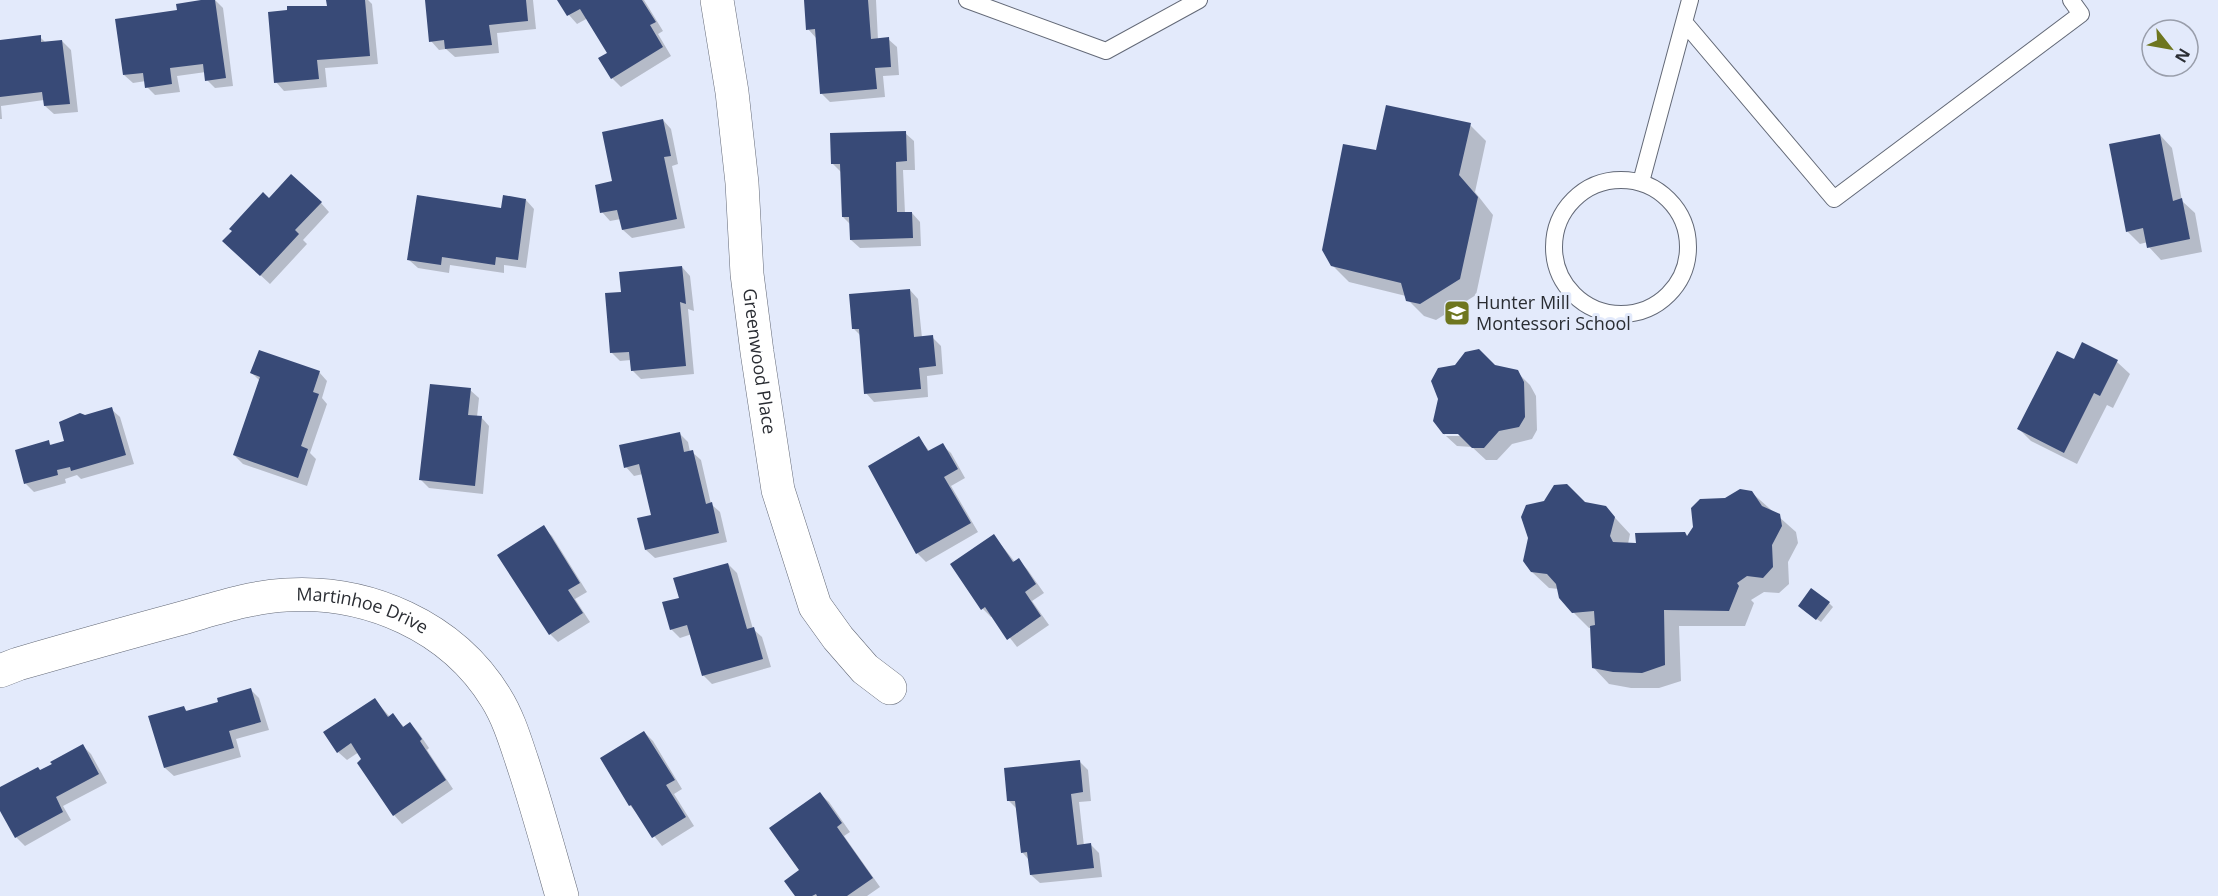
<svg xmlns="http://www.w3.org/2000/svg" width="2218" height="896" font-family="'Open Sans',sans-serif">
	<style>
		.shadow { fill: #0003 }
		.building { fill: #384a77 }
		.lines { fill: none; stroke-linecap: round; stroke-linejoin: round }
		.lane-casing { stroke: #636977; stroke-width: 18 }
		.street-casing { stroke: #636977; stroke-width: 34 }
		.lane { stroke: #fff; stroke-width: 16 }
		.street { stroke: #fff; stroke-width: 33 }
		.labels { text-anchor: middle; stroke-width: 6; stroke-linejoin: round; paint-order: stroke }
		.poi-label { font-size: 18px; fill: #2a2d33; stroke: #e3eafb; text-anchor: start }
		.street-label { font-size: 18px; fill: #2a2d33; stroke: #e3eafb }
	</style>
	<rect width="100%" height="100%" fill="#e3eafb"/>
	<!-- shadow -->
	<path class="shadow" d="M 212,0 L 215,0 L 223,8 L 233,86 L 215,88 L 207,80 L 206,72 L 177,76 L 180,92 L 155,95 L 147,87 L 146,81 L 133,83 L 124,75 L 178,12 Z
		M 328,0 L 368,0 L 372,4 L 378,64 L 325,68 L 327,87 L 284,91 L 276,82 L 328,7 Z
		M 427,0 L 533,0 L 536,29 L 497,33 L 499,53 L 455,57 L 446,49 L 439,50 L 431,41 Z
		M 559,0 L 644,0 L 663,31 L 658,34 L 671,56 L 621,87 L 612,78 L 609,54 L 588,18 L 577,24 L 569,15 Z
		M 806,0 L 876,0 L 878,40 L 888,39 L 897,47 L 899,75 L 883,76 L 885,97 L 830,102 L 821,93 L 817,39 L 808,29 Z
		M 40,37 L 46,43 L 62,41 L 71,50 L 78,112 L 54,114 L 45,106 L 44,100 L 1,106 L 2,119 L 0,119 L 0,41 Z
		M 663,120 L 671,129 L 678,164 L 672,166 L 685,228 L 632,238 L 623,230 L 621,219 L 610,221 L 602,212 L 614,183 Z
		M 1470,125 L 1486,141 L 1475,192 L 1493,215 L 1476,295 L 1436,320 L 1424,316 L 1408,300 L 1406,296 L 1349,282 L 1332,265 L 1377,152 Z
		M 905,133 L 914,141 L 915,170 L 903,170 L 905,213 L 912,213 L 920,222 L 921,246 L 860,248 L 851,240 L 850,224 L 843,217 L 841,172 L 832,163 Z
		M 2160,135 L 2172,148 L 2182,201 L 2195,213 L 2202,252 L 2161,260 L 2149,247 L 2148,242 L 2140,244 L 2127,231 Z
		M 270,200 L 321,203 L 329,212 L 303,240 L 307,244 L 270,284 L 232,249 Z
		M 526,200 L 534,209 L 526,268 L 504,265 L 504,273 L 450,265 L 449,273 L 418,268 L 409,260 L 502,210 Z
		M 682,267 L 690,276 L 694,311 L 688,309 L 694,374 L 641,379 L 632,370 L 631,360 L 620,361 L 612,353 L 623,293 Z
		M 910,290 L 918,299 L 922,338 L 932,337 L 941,346 L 943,374 L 927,376 L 928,397 L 874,402 L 866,393 L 861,336 L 853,328 Z
		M 2083,344 L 2117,362 L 2130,374 L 2113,408 L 2107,405 L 2077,464 L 2031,441 L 2019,429 L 2075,361 Z
		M 1494,367 L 1517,372 L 1530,385 L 1536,396 L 1537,430 L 1532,439 L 1512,444 L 1497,460 L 1486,460 L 1472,447 L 1457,446 L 1446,436 L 1465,436 L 1465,433 L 1445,433 L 1445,435 L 1435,421 Z
		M 319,372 L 327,381 L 322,398 L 327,404 L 310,453 L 316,459 L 307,486 L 243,464 L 234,455 L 260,381 L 252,373 Z
		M 470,390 L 479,398 L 477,417 L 481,417 L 489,426 L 483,494 L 429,488 L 421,480 Z
		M 111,409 L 120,417 L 134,464 L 81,479 L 77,475 L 65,479 L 66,483 L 34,492 L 26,484 L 48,442 L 52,446 L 66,442 L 84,417 Z
		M 679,433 L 688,442 L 690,452 L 692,452 L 701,460 L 711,504 L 720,512 L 727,542 L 655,558 L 646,550 L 653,516 L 643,474 L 634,476 L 626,467 Z
		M 919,438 L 930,452 L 942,445 L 951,453 L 965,478 L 951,486 L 978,532 L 926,562 L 917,553 L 870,466 Z
		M 1751,492 L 1796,532 L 1798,543 L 1788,562 L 1789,584 L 1779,593 L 1764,592 L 1751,600 L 1754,603 L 1745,626 L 1679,626 L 1681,681 L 1659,688 L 1631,688 L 1609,684 L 1593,667 L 1592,628 L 1589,628 L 1573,612 L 1559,589 L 1549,588 L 1532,572 L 1584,504 L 1606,508 L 1630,534 L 1628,544 L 1637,544 L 1688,537 L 1725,500 Z
		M 543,527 L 552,536 L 587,592 L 575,599 L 590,622 L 558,642 L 550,634 Z
		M 994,536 L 1015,562 L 1018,560 L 1027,569 L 1044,593 L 1032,601 L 1049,625 L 1017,647 L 993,616 L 991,617 L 983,609 L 952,564 Z
		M 728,564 L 737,573 L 753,629 L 762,637 L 771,667 L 712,684 L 703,675 L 692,634 L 680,638 L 671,629 L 681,599 Z
		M 1829,603 L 1833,607 L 1821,622 L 1804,610 Z
		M 251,690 L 259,698 L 269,730 L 236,739 L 241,757 L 174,776 L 165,768 L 184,708 L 188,712 L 220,703 Z
		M 375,700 L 390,717 L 393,715 L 404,727 L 410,723 L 418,732 L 429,748 L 427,750 L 453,789 L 402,824 L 394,815 L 359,752 L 347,760 L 338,752 Z
		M 644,732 L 653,741 L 682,789 L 674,794 L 694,826 L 662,846 L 630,805 Z
		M 82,745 L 91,754 L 107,783 L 63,806 L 71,820 L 25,846 L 16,837 L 0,808 L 0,789 L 40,772 Z
		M 1079,761 L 1088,770 L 1091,801 L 1079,802 L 1084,846 L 1091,845 L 1099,853 L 1102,877 L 1040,883 L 1031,875 L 1029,860 L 1022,852 L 1017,809 L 1009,801 Z
		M 820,794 L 829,802 L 850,832 L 844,836 L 880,887 L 867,896 L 797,896 Z"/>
	<!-- building -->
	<path class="building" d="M 201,0 L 215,0 L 226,78 L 205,81 L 203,64 L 170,68 L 172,84 L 145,88 L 143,73 L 123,75 L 115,19 L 177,10 L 176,4 Z
		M 326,0 L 365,0 L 370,56 L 317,60 L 319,79 L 274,83 L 268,12 L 287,10 L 287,6 L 327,6 Z
		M 425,0 L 526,0 L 528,21 L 489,25 L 492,45 L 445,49 L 444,40 L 429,42 Z
		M 557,0 L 642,0 L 656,22 L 650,25 L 663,47 L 611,79 L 598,58 L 607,53 L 580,9 L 567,16 Z
		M 804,0 L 868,0 L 871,39 L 889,37 L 891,67 L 875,68 L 877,89 L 820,94 L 815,29 L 806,30 Z
		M 41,35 L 41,42 L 62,40 L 70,104 L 44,106 L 42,92 L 0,97 L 0,40 Z
		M 1386,105 L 1471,123 L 1459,175 L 1478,197 L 1460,279 L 1420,304 L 1406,301 L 1401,283 L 1331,266 L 1322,250 L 1343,144 L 1376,150 Z
		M 663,119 L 671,156 L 664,157 L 677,219 L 622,230 L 617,210 L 600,213 L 595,185 L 612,181 L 602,132 Z
		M 906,131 L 907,161 L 896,162 L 897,212 L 912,212 L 913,238 L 850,240 L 849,217 L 842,217 L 840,164 L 831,164 L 830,133 Z
		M 2160,134 L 2173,201 L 2182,198 L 2190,239 L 2147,248 L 2143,228 L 2126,232 L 2109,144 Z
		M 291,174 L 322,202 L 295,230 L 299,234 L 260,276 L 222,241 L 232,231 L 229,229 L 263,192 L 269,198 Z
		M 417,195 L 501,208 L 503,195 L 526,199 L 518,260 L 496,257 L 495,265 L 442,257 L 441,265 L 407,260 Z
		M 682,266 L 686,304 L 680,302 L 686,366 L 631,371 L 629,352 L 610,353 L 605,293 L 621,292 L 619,272 Z
		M 910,289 L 914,337 L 933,335 L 936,366 L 919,368 L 921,389 L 864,394 L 859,329 L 852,329 L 849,294 Z
		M 2082,342 L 2118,360 L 2100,396 L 2094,393 L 2064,453 L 2017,429 L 2057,351 L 2074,359 Z
		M 1479,349 L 1495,365 L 1518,370 L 1524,382 L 1525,417 L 1519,427 L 1499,431 L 1484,448 L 1472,448 L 1458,434 L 1443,434 L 1433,421 L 1438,399 L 1431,381 L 1438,368 L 1455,365 L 1465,352 Z
		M 259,350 L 320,371 L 313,392 L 319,394 L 301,446 L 308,449 L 298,478 L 233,455 L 260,377 L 250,373 Z
		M 430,384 L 471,388 L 468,415 L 482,416 L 475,486 L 419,480 Z
		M 112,407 L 126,455 L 71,471 L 70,467 L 57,470 L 58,475 L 24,484 L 15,450 L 49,440 L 50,445 L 64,441 L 59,422 L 80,413 L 85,415 Z
		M 680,432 L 684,452 L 693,450 L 706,504 L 712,502 L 719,533 L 645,550 L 637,518 L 651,515 L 639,464 L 624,468 L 619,445 Z
		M 919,436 L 928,451 L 943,443 L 958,469 L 944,477 L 971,523 L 916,554 L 868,466 Z
		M 1567,484 L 1585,502 L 1606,506 L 1615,517 L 1610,536 L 1613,542 L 1636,543 L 1635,533 L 1685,532 L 1687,536 L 1693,527 L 1691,508 L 1700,499 L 1725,498 L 1740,489 L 1752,491 L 1762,506 L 1780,514 L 1782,526 L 1772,545 L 1773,567 L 1763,578 L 1747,576 L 1737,583 L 1739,586 L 1729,611 L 1664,610 L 1665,665 L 1642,673 L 1613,672 L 1592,668 L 1590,626 L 1595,625 L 1594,611 L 1572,613 L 1559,598 L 1556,584 L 1547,574 L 1531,572 L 1523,561 L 1528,538 L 1521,517 L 1526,505 L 1544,501 L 1554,485 Z
		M 544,525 L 580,583 L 568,590 L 583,613 L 549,635 L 497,555 Z
		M 994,534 L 1013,562 L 1019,558 L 1036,584 L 1025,592 L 1041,616 L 1007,640 L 985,607 L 981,610 L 950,564 Z
		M 728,563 L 747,629 L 754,627 L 763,659 L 702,676 L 687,625 L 670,630 L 662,602 L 679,598 L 673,578 Z
		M 1811,588 L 1830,602 L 1816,620 L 1798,606 Z
		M 251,688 L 261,722 L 229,731 L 234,748 L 164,768 L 148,716 L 184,706 L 186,711 L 218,702 L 217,698 Z
		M 375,698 L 388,717 L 393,713 L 403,727 L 410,722 L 422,739 L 420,741 L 446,780 L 393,816 L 357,763 L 361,759 L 351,743 L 337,753 L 323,732 Z
		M 644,731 L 675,780 L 666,785 L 686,817 L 652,838 L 631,805 L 629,806 L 600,758 Z
		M 83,744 L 99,774 L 56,797 L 63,812 L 15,838 L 0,811 L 0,787 L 38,767 L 40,770 L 52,764 L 50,762 Z
		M 1080,760 L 1083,792 L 1071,794 L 1077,845 L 1091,843 L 1094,868 L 1030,875 L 1027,852 L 1021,853 L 1015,801 L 1007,801 L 1004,768 Z
		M 820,792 L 842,823 L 837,827 L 873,878 L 847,896 L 817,896 L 816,894 L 812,896 L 795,896 L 784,881 L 799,870 L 769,828 Z"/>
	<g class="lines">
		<defs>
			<path id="lane" d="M 967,0 L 1106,51 L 1199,0
				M 1684,22 L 1834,199 L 2081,14 L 2071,0
				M1554 247a67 67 0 1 1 134 0a67 67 0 1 1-134 0Z
				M 1641,182 L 1690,0"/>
			<g id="street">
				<path id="s1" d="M 717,0 L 732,92 L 742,183 L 747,274 L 757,352 L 778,490 L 815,606 L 838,638 L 865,669 L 890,688"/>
				<path id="s2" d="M 0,671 L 18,664 C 70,649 123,634 175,620 C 212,610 248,597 286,595 C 368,590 452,626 496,698 C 508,717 515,740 522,761 C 537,806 549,851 562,896"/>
			</g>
		</defs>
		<!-- lane casing -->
		<use href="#lane" class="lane-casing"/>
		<!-- street casing -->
		<use href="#street" class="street-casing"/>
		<!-- lane -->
		<use href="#lane" class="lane"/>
		<!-- street -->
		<use href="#street" class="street"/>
	</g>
	<!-- icons -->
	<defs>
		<symbol id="school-square" viewBox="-11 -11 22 22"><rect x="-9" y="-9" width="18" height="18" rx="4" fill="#6e761f" stroke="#e3eafb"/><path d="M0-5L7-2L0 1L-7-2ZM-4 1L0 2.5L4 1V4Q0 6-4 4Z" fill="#fff"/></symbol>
	</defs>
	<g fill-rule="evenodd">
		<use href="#school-square" x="1442" y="298" width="30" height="30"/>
	</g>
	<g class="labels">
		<!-- poi labels -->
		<g class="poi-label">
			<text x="1476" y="309">Hunter Mill<tspan x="1476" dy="21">Montessori School</tspan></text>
		</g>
		<!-- street labels -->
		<g class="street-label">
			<text dy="6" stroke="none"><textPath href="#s1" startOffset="364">Greenwood Place</textPath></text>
			<text dy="6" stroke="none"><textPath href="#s2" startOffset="375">Martinhoe Drive</textPath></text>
		</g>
	</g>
	<!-- north arrow -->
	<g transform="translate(2170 48) rotate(121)"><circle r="28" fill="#e3eafb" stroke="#999eab" stroke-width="1.5"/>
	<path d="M0-4.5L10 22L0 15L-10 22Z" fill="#6e761f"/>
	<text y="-9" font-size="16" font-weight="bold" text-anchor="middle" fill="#2a2d33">N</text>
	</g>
</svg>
